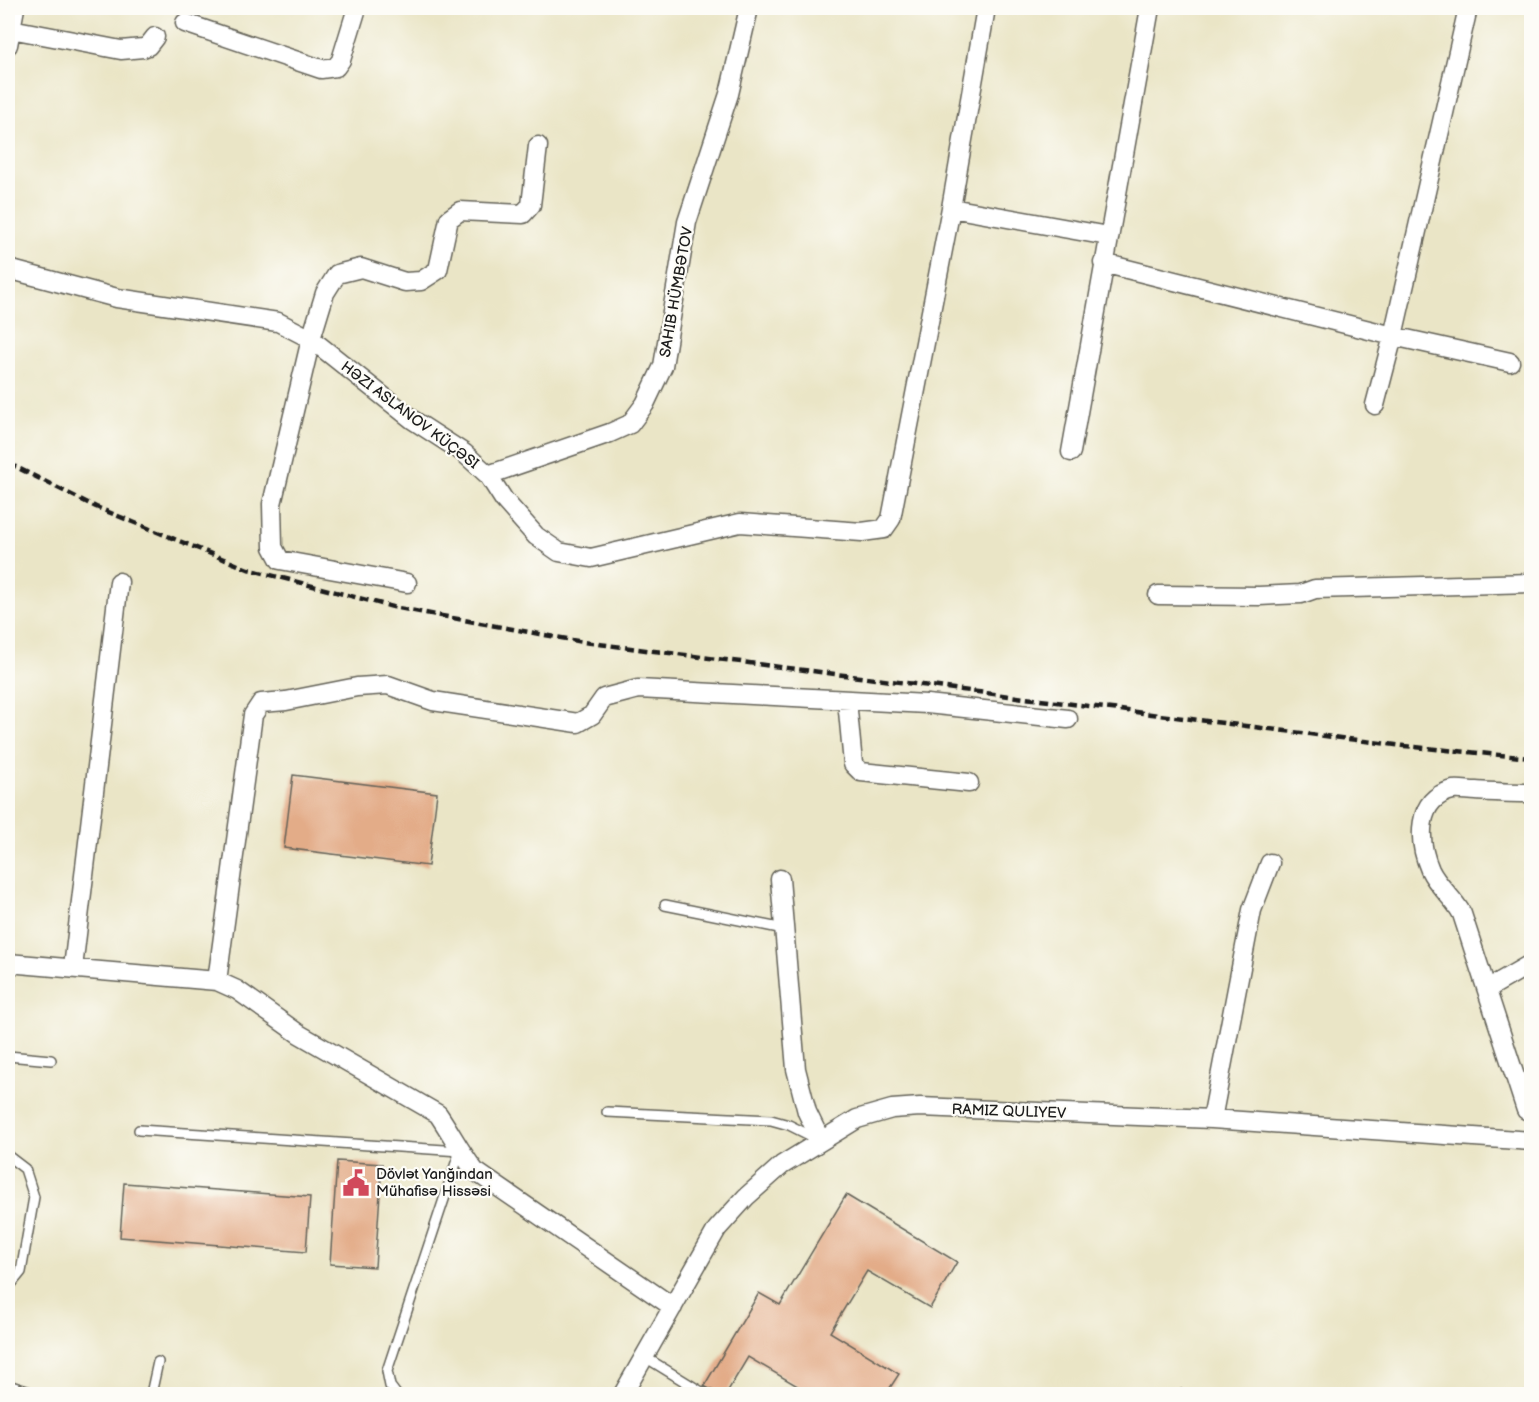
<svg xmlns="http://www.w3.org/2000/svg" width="1539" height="1402" font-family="'Balsamiq Sans',sans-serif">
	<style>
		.building { fill: #e3ac88 }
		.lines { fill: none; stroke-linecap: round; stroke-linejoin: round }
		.lane-casing { stroke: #646258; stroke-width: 12 }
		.street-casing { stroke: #646258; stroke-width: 21 }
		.lane { stroke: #fff; stroke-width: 9 }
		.street { stroke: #fff; stroke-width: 18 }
		.rail { stroke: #1c1c1c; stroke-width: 4.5; stroke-dasharray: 9 4.5; stroke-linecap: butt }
		.labels { text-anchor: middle; stroke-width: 4.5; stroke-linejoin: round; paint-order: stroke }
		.street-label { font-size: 15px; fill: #1c1c1c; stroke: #fdfcf7 }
		.poi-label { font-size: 15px; fill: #1c1c1c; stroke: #fdfcf7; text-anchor: start }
	</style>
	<rect width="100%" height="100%" fill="#fdfcf7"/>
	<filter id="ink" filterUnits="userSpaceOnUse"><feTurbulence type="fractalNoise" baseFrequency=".0167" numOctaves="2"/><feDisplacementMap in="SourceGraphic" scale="12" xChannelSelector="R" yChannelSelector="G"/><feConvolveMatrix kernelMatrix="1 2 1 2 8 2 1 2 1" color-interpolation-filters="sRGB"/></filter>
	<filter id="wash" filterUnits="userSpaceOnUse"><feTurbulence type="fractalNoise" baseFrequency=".008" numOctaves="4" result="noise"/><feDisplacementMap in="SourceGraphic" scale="24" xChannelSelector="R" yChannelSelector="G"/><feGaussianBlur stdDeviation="1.35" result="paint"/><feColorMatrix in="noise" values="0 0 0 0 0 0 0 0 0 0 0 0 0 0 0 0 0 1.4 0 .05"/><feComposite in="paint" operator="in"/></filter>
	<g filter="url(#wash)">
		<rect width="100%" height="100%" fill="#eae5c6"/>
		<g id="blocks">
			<!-- building -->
			<path class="building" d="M 293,775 L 437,793 L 428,866 L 284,848 Z
				M 337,1161 L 382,1164 L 375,1267 L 330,1264 Z
				M 124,1183 L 310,1197 L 306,1252 L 120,1237 Z
				M 846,1195 L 957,1262 L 930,1308 L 867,1271 L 830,1332 L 899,1374 L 886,1394 L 811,1394 L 748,1357 L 726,1394 L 719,1394 L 704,1386 L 759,1293 L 780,1305 Z"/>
		</g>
	</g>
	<g filter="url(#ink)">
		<use href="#blocks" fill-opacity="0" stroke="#646258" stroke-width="1.5"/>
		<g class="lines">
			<defs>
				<path id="lane" d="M 665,905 L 784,929
					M 8,1056 L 51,1060
					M 607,1112 L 771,1120 L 789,1125 L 819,1140
					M 139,1130 L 460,1151 L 387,1371 L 390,1386 L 396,1394
					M 8,1156 L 25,1169 L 34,1197 L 21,1272 L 8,1288
					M 645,1357 L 705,1394
					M 8,1385 L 36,1394
					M 151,1394 L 158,1362
					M 1183,1394 L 1185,1394"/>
				<path id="street" d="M 185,23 L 321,69 L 336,67 L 341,60 L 357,8
					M 11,29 L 121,50 L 143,48 L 148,46 L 155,37
					M 8,45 L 15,8
					M 951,208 L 1108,236
					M 1103,263 L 1393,336 L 1510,362
					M 8,269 L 117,298 L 278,322 L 311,339 L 413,420 L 464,453 L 488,475 L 504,500 L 536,536 L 559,552 L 591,558 L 740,523 L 862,532 L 884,529 L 891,519 L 951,208 L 986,8
					M 1375,405 L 1393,336 L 1468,8
					M 1071,452 L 1150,8
					M 488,475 L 610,433 L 630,424 L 645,404 L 663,366 L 687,222 L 729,94 L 749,8
					M 407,583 L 280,560 L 273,547 L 272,504 L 311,339 L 325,293 L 337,274 L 361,268 L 405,282 L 421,281 L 438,270 L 449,219 L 460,211 L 523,214 L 531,205 L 538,146
					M 1158,595 L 1259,596 L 1301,594 L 1315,589 L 1532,583
					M 847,700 L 853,764 L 861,772 L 969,783
					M 780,879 L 796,1069 L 807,1112 L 821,1141
					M 8,963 L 217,981 L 237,990 L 299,1034 L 438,1114 C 451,1133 461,1153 475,1171 L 673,1307
					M 73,968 L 119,582
					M 217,981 L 253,715 L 261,703 L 286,701 L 357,687 L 388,685 L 433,701 L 578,723 L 592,715 L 604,698 L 638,689 L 927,704 L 1068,719
					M 1487,989 L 1532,963
					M 1526,1110 L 1462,914 C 1454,898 1438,887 1430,870 C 1418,842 1415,798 1453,790 C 1460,789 1469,791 1476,791 C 1495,792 1513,793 1532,793
					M 1212,1119 L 1252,910 L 1270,863
					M 623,1394 L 717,1229 L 746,1197 L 782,1165 L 857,1119 L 892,1109 L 920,1107 L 1212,1119 L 1532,1141"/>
			</defs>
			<!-- lane casing -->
			<use href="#lane" class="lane-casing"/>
			<!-- street casing -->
			<use href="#street" class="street-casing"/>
			<!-- lane -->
			<use href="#lane" class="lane"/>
			<!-- street -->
			<use href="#street" class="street"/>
			<!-- rail -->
			<path class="rail" d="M 8,463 L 96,507 L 248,569 L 393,607 L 583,642 L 1404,746 L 1532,758"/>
		</g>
	</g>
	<!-- icons -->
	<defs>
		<symbol id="civic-bare" viewBox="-9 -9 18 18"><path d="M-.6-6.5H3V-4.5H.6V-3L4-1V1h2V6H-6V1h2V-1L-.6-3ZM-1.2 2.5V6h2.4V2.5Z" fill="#d1495b" stroke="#fdfcf7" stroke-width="2.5" paint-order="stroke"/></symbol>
	</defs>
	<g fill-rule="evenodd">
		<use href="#civic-bare" x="337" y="1164" width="38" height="38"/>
	</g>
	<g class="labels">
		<!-- street labels -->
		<g class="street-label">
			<text transform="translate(676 292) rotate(-80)" y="5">SAHIB HÜMBƏTOV</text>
			<text transform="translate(410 415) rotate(37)" y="5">HƏZI ASLANOV KÜÇƏSI</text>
			<text transform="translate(1009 1111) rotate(2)" y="5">RAMIZ QULIYEV</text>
		</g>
		<!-- poi labels -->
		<g class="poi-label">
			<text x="376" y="1179">Dövlət Yanğından<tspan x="376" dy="17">Mühafisə Hissəsi</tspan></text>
		</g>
	</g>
	<!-- margin -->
	<rect width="1539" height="1402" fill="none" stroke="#fdfcf7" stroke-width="30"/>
</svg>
